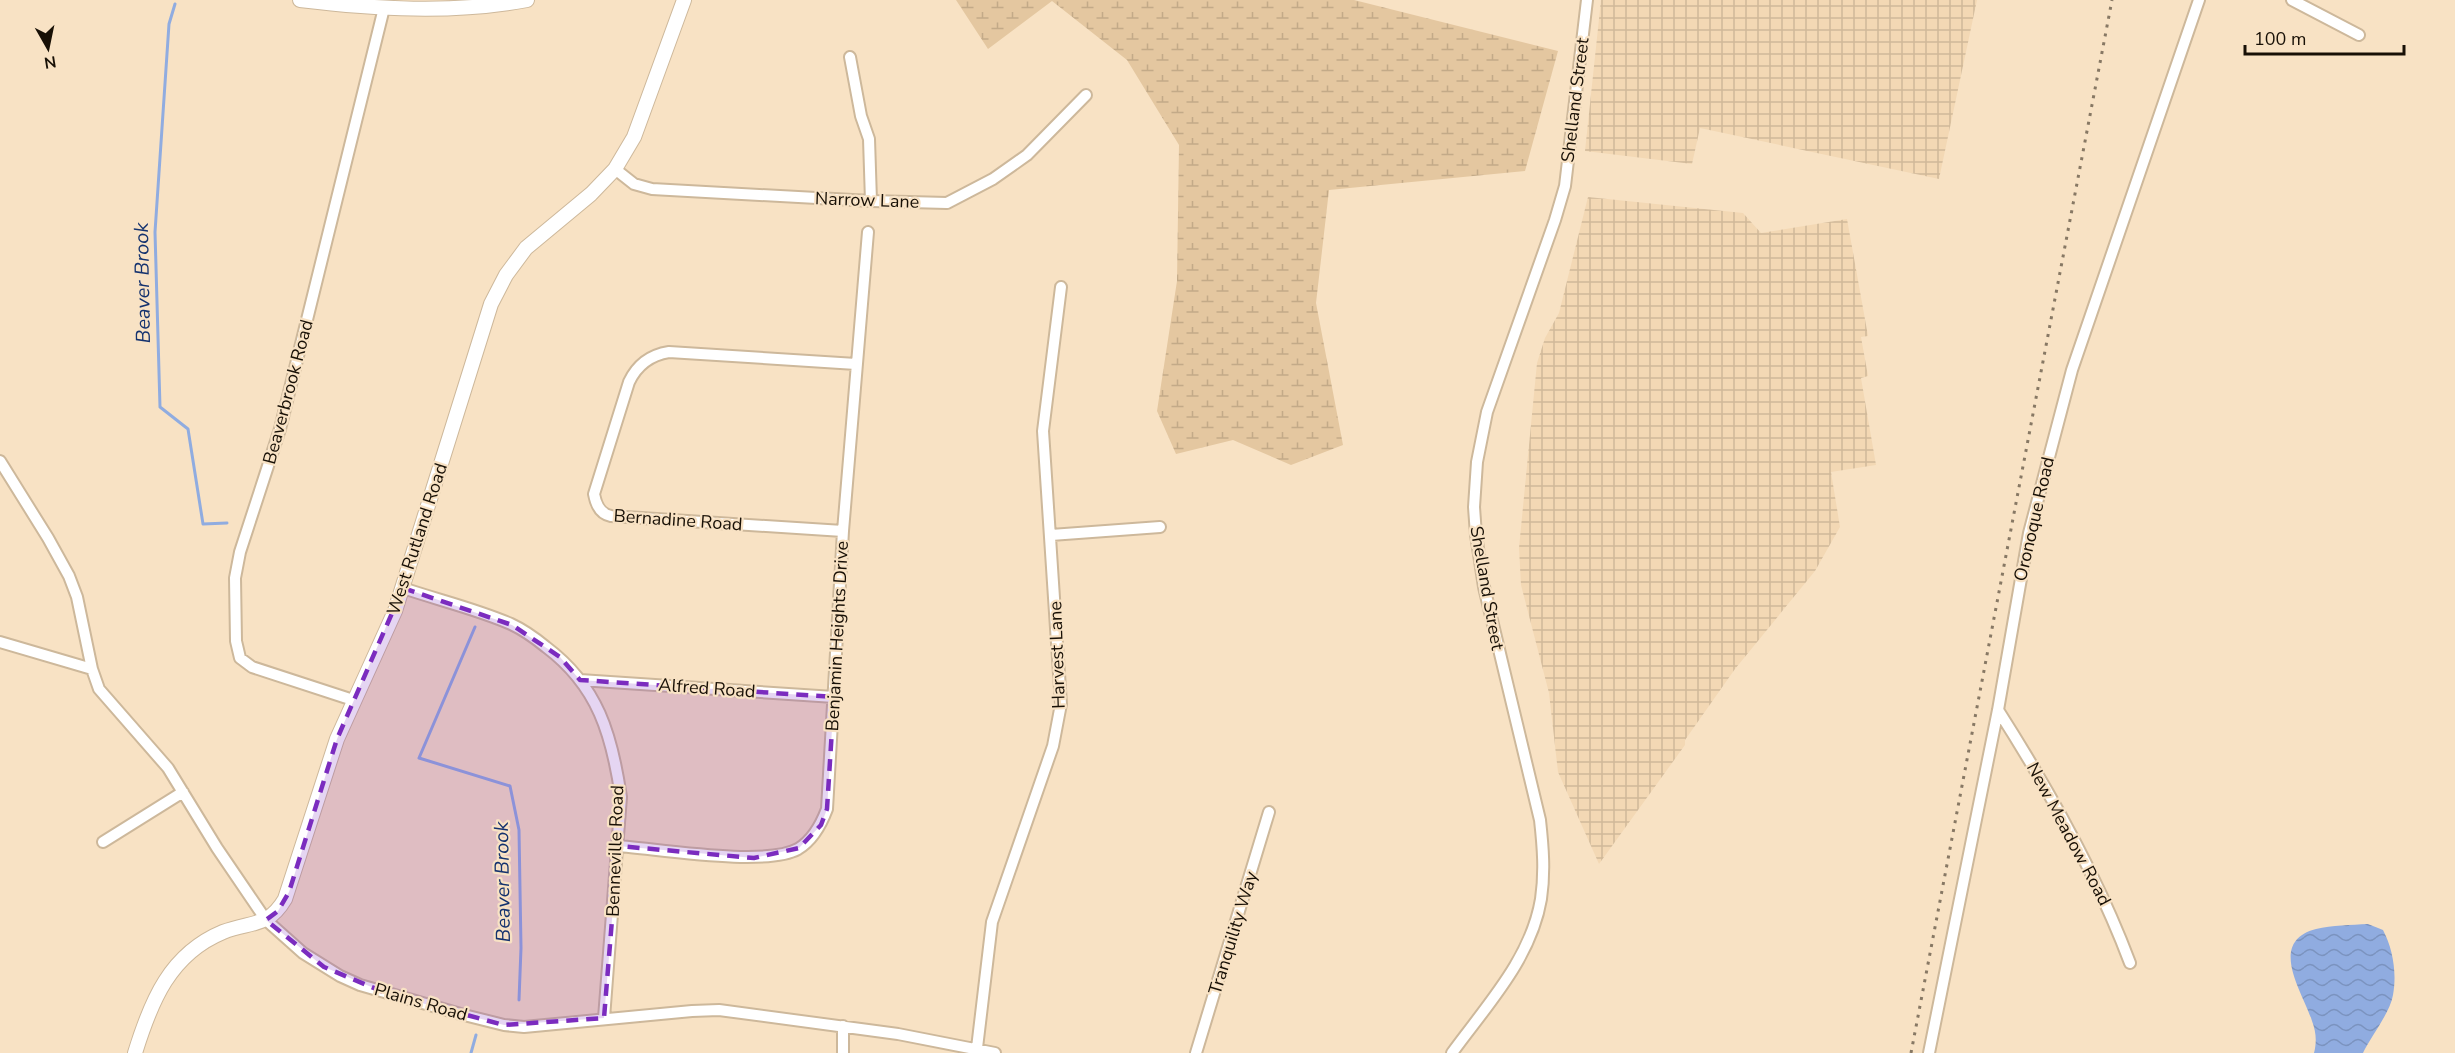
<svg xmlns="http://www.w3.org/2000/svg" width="2455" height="1053" font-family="'Nunito Sans',sans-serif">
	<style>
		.industrial { fill: url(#industrial-grid) }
		.wetland { fill: url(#wetland-marsh) }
		.water { fill: url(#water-waves) }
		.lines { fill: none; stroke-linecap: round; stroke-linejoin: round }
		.stream { stroke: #90ace0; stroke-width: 3 }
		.minor-casing { stroke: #cdb89b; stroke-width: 14 }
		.major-casing { stroke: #cdb89b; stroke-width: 16 }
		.minor { stroke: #fff; stroke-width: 10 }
		.major { stroke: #fff; stroke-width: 14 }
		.rail { stroke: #877864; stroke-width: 3; stroke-dasharray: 3 6; stroke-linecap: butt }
		.marked { fill: #7b2cbf; fill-opacity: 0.2; stroke: #7b2cbf; stroke-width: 4.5; stroke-dasharray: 12 8; stroke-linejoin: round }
		.labels { text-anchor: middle; stroke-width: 4.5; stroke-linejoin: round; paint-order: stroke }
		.street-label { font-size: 18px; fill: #181006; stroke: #f8e2c4 }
		.water-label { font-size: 20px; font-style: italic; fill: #14326e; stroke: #f8e2c4 }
	</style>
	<defs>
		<pattern id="industrial-grid" width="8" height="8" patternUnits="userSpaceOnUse" patternTransform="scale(1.5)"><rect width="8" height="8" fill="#f3d8b4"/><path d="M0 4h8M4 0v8" fill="none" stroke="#d0b899"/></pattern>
		<pattern id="wetland-marsh" width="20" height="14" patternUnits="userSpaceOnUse" patternTransform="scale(1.5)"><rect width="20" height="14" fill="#e4c7a0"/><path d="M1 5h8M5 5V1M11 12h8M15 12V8" fill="none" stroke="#c3aa88"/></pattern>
		<pattern id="water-waves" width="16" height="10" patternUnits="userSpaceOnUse" patternTransform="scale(1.5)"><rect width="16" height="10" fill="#90ace0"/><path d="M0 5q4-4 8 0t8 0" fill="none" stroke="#7b93bf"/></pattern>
	</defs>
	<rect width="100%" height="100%" fill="#f8e2c4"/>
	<!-- industrial -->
	<path class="industrial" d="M 1601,0 L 1977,0 L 1939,179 L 1700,128 L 1692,164 L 1585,151 Z
		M 1588,197 L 1743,213 L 1761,233 L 1847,219 L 1868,336 L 1861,337 L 1868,376 L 1861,378 L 1876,465 L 1831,472 L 1840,527 L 1815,571 L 1735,669 L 1685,740 L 1685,745 L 1599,864 L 1558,772 L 1549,693 L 1521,585 L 1519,548 L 1537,363 L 1545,338 L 1559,313 Z"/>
	<!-- wetland -->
	<path class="wetland" d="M 956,0 L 1354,0 L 1558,51 L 1525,171 L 1329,190 L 1316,303 L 1343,445 L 1291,465 L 1233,440 L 1176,454 L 1157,411 L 1177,281 L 1179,145 L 1127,60 L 1052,1 L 988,49 Z"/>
	<!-- water -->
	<path class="water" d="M 2368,924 L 2383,930 C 2393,949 2397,973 2393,995 C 2390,1013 2371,1036 2363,1053 L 2314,1053 C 2317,1041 2316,1032 2312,1021 C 2304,994 2266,942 2316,929 C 2332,925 2351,925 2368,924 Z"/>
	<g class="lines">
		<!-- stream -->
		<path class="stream" d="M 175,4 L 169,24 L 155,232 L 160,407 L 188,429 L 203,524 L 227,523
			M 475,627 L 419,758 L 510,786 L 519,830 L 521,948 L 519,1000
			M 471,1053 L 476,1035"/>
		<defs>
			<path id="minor" d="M 2292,0 L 2359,35
				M 850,57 L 861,116 L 869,139 L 871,201
				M 615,169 L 634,184 L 652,189 L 871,201 L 947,203 L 993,179 L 1027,155 L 1086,95
				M 0,461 L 48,538 L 69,576 L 77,597 L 92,669 L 99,689 L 168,768 L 217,848 L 266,920 L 303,953 L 340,976 L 360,985 L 464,1015 L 504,1025 L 524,1027 L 692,1011 L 719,1010 L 898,1034 L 995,1053
				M 843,531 L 611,516 C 600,514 596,505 594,494 L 629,382 C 637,365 650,355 669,352 L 856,364
				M 1051,535 L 1160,527
				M 403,588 C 438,600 477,609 511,624 C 524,630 535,638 546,647 C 598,686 612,735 621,797 L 604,1018
				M 0,642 L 92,669
				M 580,680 L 834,697
				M 353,700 L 252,667 L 240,658 L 236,641 L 235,578 L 240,552 L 280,429 L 384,8
				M 1998,710 C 2049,790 2097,875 2130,963
				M 103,842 L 183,792
				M 618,846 C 659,849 765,867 798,849 C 813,840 821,825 827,809 L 843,531 L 868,232
				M 977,1048 L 992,922 L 1053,746 L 1061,704 L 1043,431 L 1061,287
				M 843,1053 L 843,1026
				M 1196,1053 L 1269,812
				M 1452,1053 C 1486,1006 1531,959 1541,899 C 1545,872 1543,847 1540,820 L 1484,587 L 1476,535 L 1474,507 L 1477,462 L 1487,412 L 1555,220 L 1565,186 L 1587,0
				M 1929,1053 L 1998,710 L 2029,533 L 2072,370 L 2199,0"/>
			<path id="major" d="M 300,0 C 375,9 452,14 527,0
				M 135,1053 C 151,1001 170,954 223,932 C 251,921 268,928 285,899 L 337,739 L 395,611 L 491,304 L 506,275 L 526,248 L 591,194 L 615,169 L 634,137 L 684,0"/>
		</defs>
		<!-- minor casing -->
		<use href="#minor" class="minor-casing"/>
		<!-- major casing -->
		<use href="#major" class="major-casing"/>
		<!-- minor -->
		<use href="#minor" class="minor"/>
		<!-- major -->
		<use href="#major" class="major"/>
		<!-- rail -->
		<path class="rail" d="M 1911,1053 L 2112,0"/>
	</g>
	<!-- marked area -->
	<path class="marked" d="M 403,588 L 512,625 L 560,657 L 580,680 L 834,697 L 827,809 L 821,825 L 799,848 L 754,858 L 618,846 L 604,1018 L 504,1025 L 388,994 L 324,967 L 266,920 L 278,911 L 289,892 L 337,739 Z"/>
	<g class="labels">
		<!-- street labels -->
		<g class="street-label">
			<text transform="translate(1575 100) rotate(-83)" y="6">Shelland Street</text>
			<text transform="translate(867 200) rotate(2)" y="6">Narrow Lane</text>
			<text transform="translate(288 392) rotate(-75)" y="6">Beaverbrook Road</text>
			<text transform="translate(2034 519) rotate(-77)" y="6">Oronoque Road</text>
			<text transform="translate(678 520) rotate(4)" y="6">Bernadine Road</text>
			<text transform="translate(417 539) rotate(-72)" y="6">West Rutland Road</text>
			<text transform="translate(1487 588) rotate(80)" y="6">Shelland Street</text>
			<text transform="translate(837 636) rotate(-87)" y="6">Benjamin Heights Drive</text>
			<text transform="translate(1057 655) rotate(-92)" y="6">Harvest Lane</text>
			<text transform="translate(707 688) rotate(4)" y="6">Alfred Road</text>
			<text transform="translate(2069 834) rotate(62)" y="6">New Meadow Road</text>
			<text transform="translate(615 851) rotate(-88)" y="6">Benneville Road</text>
			<text transform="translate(1233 933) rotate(-73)" y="6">Tranquility Way</text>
			<text transform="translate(421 1002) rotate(16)" y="6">Plains Road</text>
		</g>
		<!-- water labels -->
		<g class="water-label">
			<text transform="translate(142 283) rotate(-91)" y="7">Beaver Brook</text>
			<text transform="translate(502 882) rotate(-91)" y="7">Beaver Brook</text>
		</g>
	</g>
	<!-- north arrow -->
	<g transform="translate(48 48) rotate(171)" stroke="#f8e2c4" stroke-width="4.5" paint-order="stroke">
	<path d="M0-4.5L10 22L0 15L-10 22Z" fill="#181006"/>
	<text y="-9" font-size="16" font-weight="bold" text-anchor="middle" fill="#181006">N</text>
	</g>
	<!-- scale -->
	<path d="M2245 45v9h159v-9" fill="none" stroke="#181006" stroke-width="3"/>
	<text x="2254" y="45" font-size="18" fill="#181006" stroke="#f8e2c4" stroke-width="4.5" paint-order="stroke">100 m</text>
</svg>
